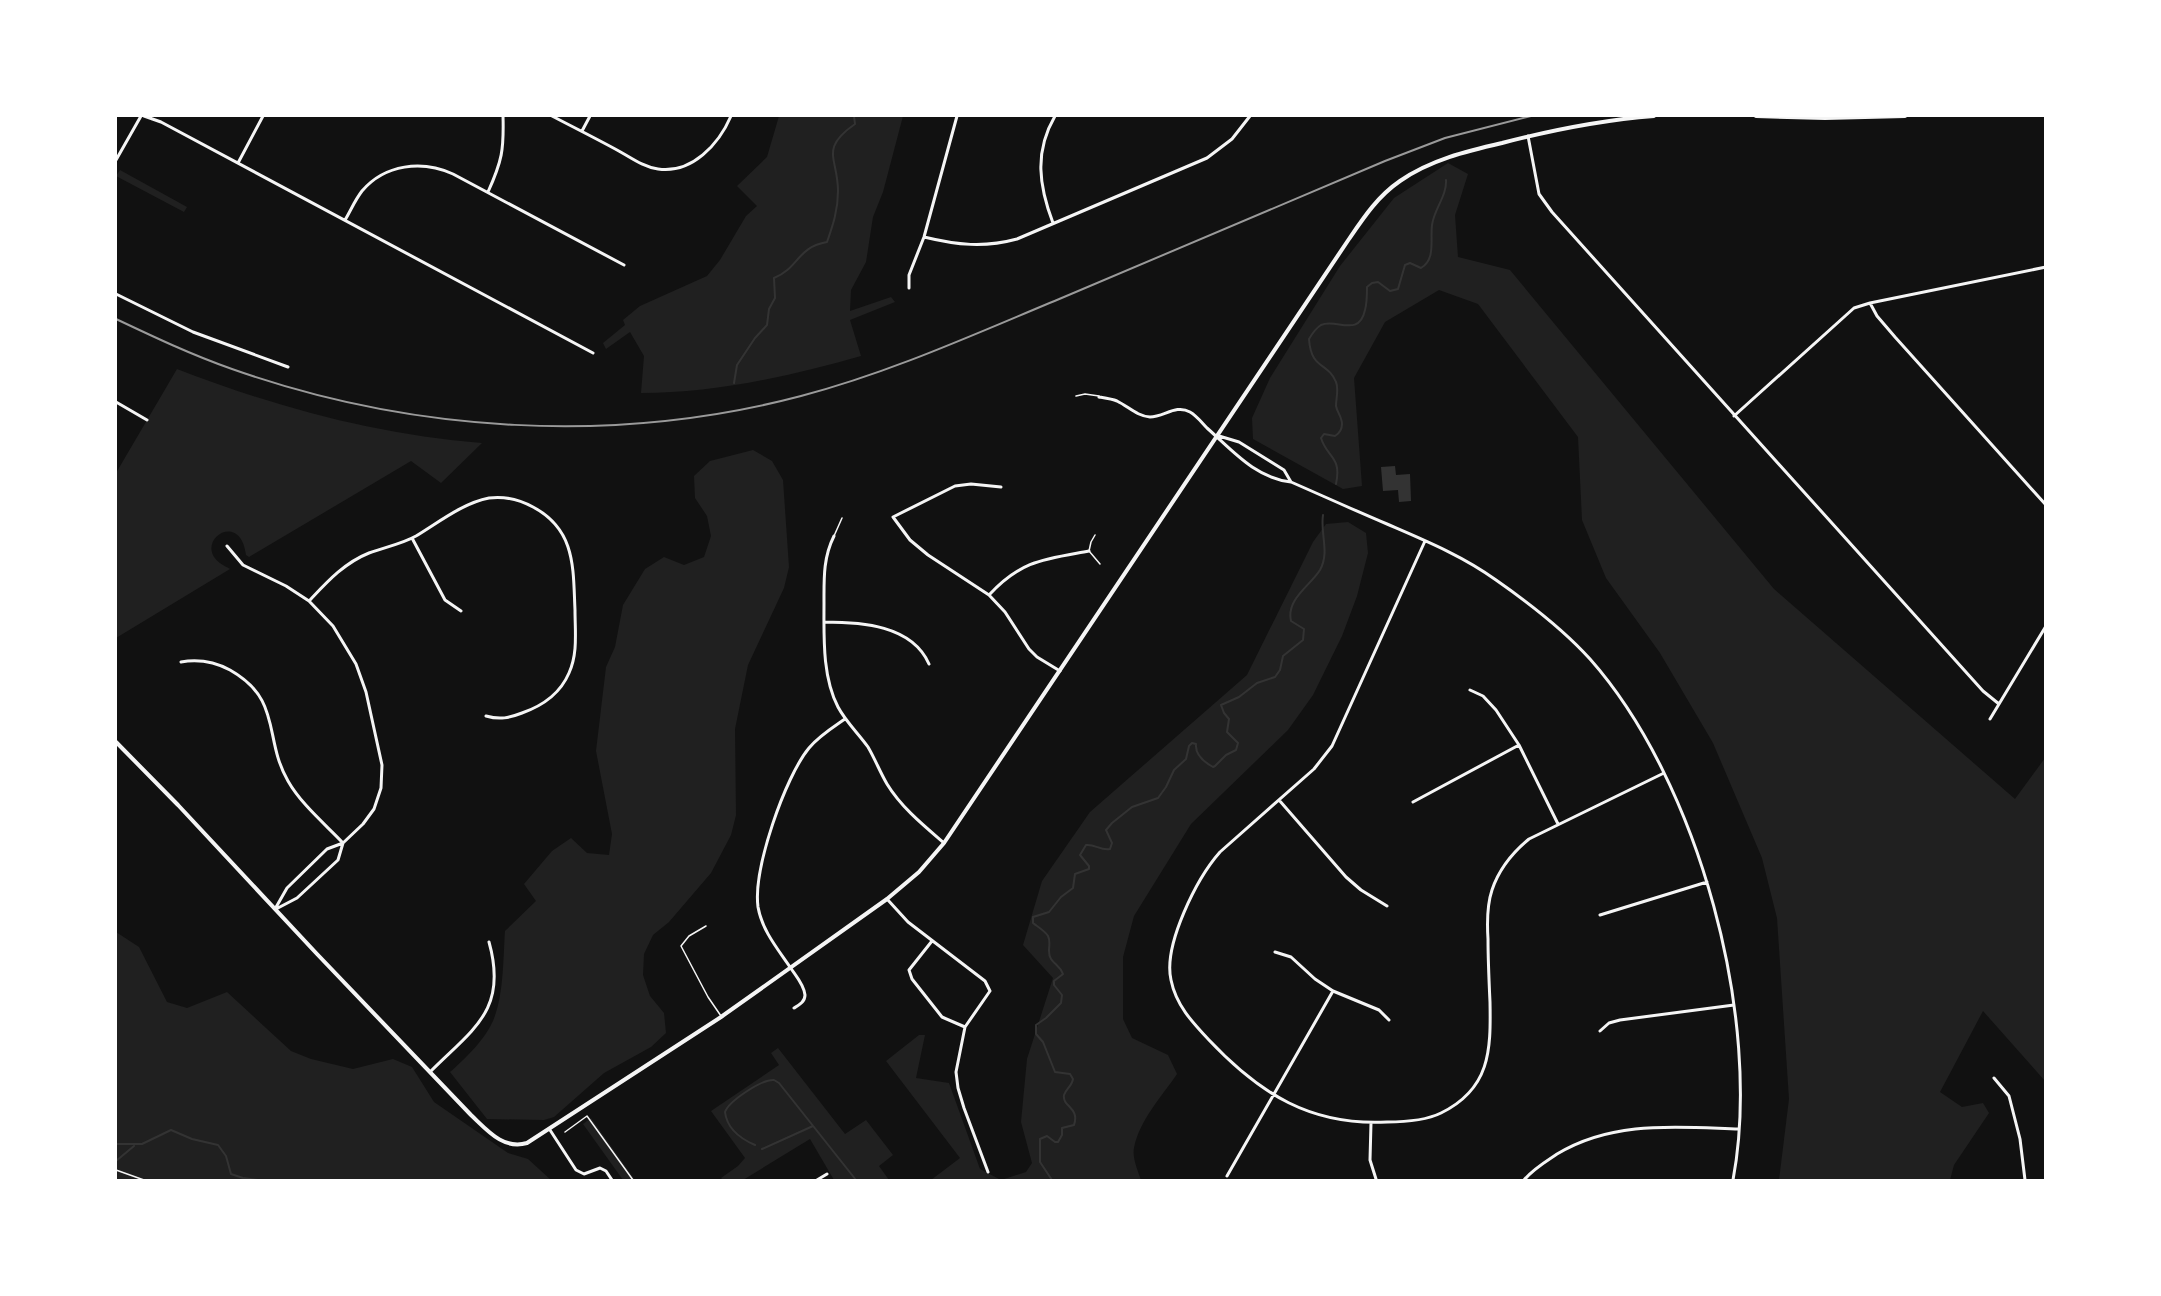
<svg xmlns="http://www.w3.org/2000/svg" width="2161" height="1296" font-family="Signika,sans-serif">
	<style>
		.green { fill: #202020 }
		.water { fill: #333 }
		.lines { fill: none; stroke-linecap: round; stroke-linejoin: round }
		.stream { stroke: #333; stroke-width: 2 }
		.path { stroke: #f5f5f5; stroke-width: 1.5 }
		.service { stroke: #f5f5f5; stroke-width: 1.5 }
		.minor { stroke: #f5f5f5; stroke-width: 3 }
		.tertiary { stroke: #f5f5f5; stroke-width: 4 }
		.rail { stroke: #9a9a9a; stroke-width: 2 }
	</style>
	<rect width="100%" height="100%" fill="#111"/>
	<!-- green -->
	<path class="green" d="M 779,116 L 903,116 L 883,192 L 873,217 L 866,262 L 851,290 L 850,311 L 891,297 L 895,302 L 850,320 L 861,356 C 791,376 714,393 641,393 L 644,356 L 630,332 L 606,349 L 603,343 L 625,325 L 623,320 L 640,306 L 707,276 L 720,260 L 746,216 L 757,206 L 737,186 L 767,157 Z
		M 1448,163 L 1468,174 L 1455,215 L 1458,257 L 1510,270 L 1774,589 L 2015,799 L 2045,758 L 2045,1081 L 1983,1011 L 1940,1092 L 1962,1107 L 1983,1103 L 1989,1113 L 1954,1165 L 1950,1180 L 1779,1180 L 1789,1099 L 1777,918 L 1762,858 L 1713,743 L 1660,653 L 1606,578 L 1582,520 L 1578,437 L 1478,304 L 1439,290 L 1385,322 L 1354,378 L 1362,486 L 1343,489 L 1253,439 L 1252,418 L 1270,378 L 1340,266 L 1394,198 Z
		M 120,170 L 187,207 L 184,212 L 116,176 Z
		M 177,369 C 275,407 377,435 482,443 L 441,483 L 411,461 L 249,557 L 246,555 C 241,513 201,536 214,557 C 218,563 225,566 230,569 L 116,638 L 116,473 Z
		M 753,450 L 772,461 L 783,480 L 789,567 L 784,588 L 748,665 L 735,729 L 736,815 L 731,835 L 711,873 L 669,922 L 653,935 L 644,954 L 643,975 L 650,996 L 664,1013 L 666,1033 L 651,1047 L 604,1073 L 554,1117 L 544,1120 L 487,1119 L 450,1072 C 464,1060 483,1041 491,1025 C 504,1000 503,960 505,931 L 536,901 L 524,884 L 552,851 L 571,838 L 587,853 L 609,855 L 612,834 L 596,751 L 606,667 L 615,647 L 623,605 L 645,569 L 664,557 L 684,565 L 704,557 L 711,536 L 707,516 L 695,498 L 694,476 L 710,461 Z
		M 1348,522 L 1366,533 L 1368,553 L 1357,596 L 1342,636 L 1313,695 L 1288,730 L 1191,824 L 1134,916 L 1123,957 L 1123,1019 L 1132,1038 L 1168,1055 L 1177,1074 C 1162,1096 1139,1121 1134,1148 C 1132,1158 1138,1171 1141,1180 L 931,1180 L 960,1158 L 886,1061 L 919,1035 L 925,1035 L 916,1078 L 949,1083 L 980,1169 L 1001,1180 L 1026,1172 L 1032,1163 L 1021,1122 L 1027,1059 L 1053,978 L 1023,945 L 1042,881 L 1090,812 L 1247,675 L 1313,542 L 1326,524 Z
		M 116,932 L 139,947 L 167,1002 L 187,1008 L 227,992 L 291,1051 L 311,1059 L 353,1069 L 393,1059 L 412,1067 L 434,1102 L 508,1153 L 528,1159 L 551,1180 L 116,1180 Z
		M 778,1048 L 845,1134 L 866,1120 L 893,1155 L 879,1166 L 889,1180 L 834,1180 L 810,1139 L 743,1180 L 723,1180 L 721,1178 L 738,1166 L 745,1158 L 711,1111 L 779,1065 L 771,1053 Z
		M 591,1118 L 635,1180 L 623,1180 L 583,1124 Z"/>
	<!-- water -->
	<path class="water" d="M 1395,466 L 1396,475 L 1410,474 L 1411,501 L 1399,502 L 1398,490 L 1383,491 L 1381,467 Z"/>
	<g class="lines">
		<!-- stream -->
		<path class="stream" d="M 734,383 L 737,365 L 755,338 L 767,325 L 769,309 L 775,298 L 774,278 C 799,268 797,247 827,242 C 833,225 838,210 838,191 C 838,158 819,149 855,124 L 854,116
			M 1336,484 C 1342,456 1327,458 1321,438 L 1324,434 L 1335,436 C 1340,433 1342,429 1342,424 C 1342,417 1337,412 1336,406 C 1336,398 1339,389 1336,382 C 1328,362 1311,370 1309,339 C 1312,334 1316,328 1321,325 C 1336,318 1359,338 1365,310 C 1367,303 1367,294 1367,287 L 1372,283 L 1378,282 L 1390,291 L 1398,289 L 1405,265 L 1410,263 L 1421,268 C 1436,259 1430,240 1432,225 C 1434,209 1447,196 1446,180
			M 116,1144 L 142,1144 L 171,1130 L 192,1139 L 218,1145 L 226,1156 L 231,1174 L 243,1178 L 258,1180
			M 755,1145 C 741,1139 727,1129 725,1112 C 729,1101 762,1079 774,1080 L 779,1083 L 856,1180
			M 762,1149 L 813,1126
			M 116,1161 L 134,1146
			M 1052,1180 L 1040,1162 L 1040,1139 L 1047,1136 L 1055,1142 L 1058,1142 L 1062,1135 L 1062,1128 L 1074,1125 C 1080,1107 1062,1107 1064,1095 C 1066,1089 1072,1086 1073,1079 L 1070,1074 L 1055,1072 L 1043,1042 L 1036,1034 L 1036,1025 L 1046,1018 L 1061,1003 L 1062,995 L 1054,985 L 1054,981 L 1063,974 C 1060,966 1055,965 1051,959 C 1046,952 1052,944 1048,936 C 1045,931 1038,927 1033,923 L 1033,917 L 1049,912 L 1061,897 L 1073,888 L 1075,874 L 1089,869 L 1089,866 L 1080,855 L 1086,845 C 1095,844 1101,851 1110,849 L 1112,843 L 1106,830 L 1112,823 L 1132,807 L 1158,798 L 1166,787 L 1174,770 L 1186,759 L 1189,746 L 1192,743 L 1196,744 C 1195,754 1204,762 1213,767 L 1215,766 L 1226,755 L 1236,750 L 1238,743 L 1227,732 L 1229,719 L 1224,713 L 1221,705 L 1239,697 L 1257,683 L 1275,677 L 1280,670 L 1283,656 L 1303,640 L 1304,629 L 1291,621 C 1286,599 1310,586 1320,570 C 1330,552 1320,534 1323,515"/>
		<!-- path -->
		<path class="path" d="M 565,1132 L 587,1116 L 633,1180
			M 116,1170 L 144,1180"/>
		<!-- service -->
		<path class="service" d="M 1076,396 L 1085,394 L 1099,396
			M 1095,535 L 1091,542 L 1089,551 L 1100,564
			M 834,536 L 842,518
			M 706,926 L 689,936 L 681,946 L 708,997 L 721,1016"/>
		<!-- minor -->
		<path class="minor" d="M 144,116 L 161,122 L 593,353
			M 552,116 C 573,127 595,138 617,150 C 630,157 643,167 658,169 C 692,174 719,144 731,116
			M 582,131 L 590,116
			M 1528,136 L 1539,194 L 1552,212 L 1983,691 L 1999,704
			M 116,160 L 141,116
			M 238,163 L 263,116
			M 488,192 C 502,161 504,150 503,116
			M 345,220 C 351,210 355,200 362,191 C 385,164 422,160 453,174 L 624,265
			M 1053,223 C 1039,186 1034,152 1055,116
			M 924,237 C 957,245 984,248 1017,239 L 1207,158 L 1232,139 L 1250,116
			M 909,288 L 909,275 L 924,237 L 957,116
			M 116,294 L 193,332 L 288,367
			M 1870,303 L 1877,316 L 1895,337 L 2046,505
			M 1099,397 C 1105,398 1112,399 1117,401 C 1129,407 1137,416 1150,417 C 1164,417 1176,404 1190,412 C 1197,416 1202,423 1207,428 C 1232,450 1255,478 1291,482 C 1323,496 1354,510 1387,524 C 1424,540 1463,556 1496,580 C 1529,603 1563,629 1590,659 C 1699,782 1763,1020 1733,1180
			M 116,402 L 147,420
			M 1734,416 L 1854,308 L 1870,303 L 2046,267
			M 1219,436 L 1239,442 L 1284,470 L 1291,482
			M 1001,487 L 971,484 L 955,486 L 893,517 L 910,540 L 928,555 L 989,595 L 1005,612 L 1029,649 L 1037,657 L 1060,671
			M 834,536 C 823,558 824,579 824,603 C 824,636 822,676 838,707 C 846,722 858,733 868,747 C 875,759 880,772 887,784 C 901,807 923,825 944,843
			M 412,538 L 445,600 L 461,611
			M 1425,541 L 1332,746 L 1314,769 L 1220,852 C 1197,878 1163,945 1171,980 C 1176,1005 1192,1022 1209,1040 C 1260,1094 1311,1126 1387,1122 C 1404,1122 1425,1121 1441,1113 C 1490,1089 1491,1051 1490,1002 C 1489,981 1488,960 1488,939 C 1487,923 1487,905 1492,890 C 1499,869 1512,853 1529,839 L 1664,773
			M 227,546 L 243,565 L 286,586 L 309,601 L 333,626 L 356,664 L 366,692 L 382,765 L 381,788 L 374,809 L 363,824 L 343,843 L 327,849 L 287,888 L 275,909
			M 989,595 C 1021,560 1045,559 1089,551
			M 309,601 C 327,582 344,563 369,553 C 385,547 402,544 416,536 C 439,522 463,503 489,498 C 504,496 520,500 533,507 C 576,530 573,568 575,610 C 575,632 578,653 569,673 C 560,694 542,706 522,713 C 509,718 500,720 486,716
			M 824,622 C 861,622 912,625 929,664
			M 181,662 C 198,659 215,662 230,670 C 283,700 263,738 288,781 C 301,804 325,824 343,843
			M 1470,690 L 1483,696 L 1496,710 L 1519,745 L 1558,824
			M 1990,719 L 2046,626
			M 1279,800 L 1346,877 L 1361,890 L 1387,906
			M 1413,802 L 1519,745
			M 887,899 L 908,922 L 985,981 L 990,991 L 965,1027 L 956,1072 L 958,1088 L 964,1108 L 988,1172
			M 276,909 L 297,898 L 338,860 L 343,843
			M 1600,915 L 1707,882
			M 932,941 L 909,970 L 912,979 L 942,1017 L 965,1027
			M 1275,952 L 1291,957 L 1315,979 L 1333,991 L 1379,1010 L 1389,1020
			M 794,1008 C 799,1005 805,1002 805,995 C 804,984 795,975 790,967 C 777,948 762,930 758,907 C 753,869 785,777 809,748 C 819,736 832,728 845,719
			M 1600,1031 L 1609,1023 L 1620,1020 L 1734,1005
			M 430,1072 C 474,1028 508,1010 489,942
			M 1994,1078 L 2009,1096 L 2020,1139 L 2025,1180
			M 1371,1123 L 1370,1160 L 1376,1179
			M 550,1130 L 576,1170 L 584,1174 L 600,1168 L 606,1171 L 612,1180
			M 1227,1176 L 1333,991
			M 817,1180 L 827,1174
			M 1524,1180 C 1533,1169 1545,1162 1557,1154 C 1613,1120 1676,1127 1739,1129"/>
		<!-- tertiary -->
		<path class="tertiary" d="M 1756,116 L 1825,118 L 1905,116
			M 116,742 L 178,805 L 317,954 L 471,1115 C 487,1130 503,1150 527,1143 L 721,1017 L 887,899 L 919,872 L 944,843 L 1349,239 C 1364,217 1378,196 1400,181 C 1430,160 1467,151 1502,143 C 1552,130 1603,120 1654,116"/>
		<!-- rail -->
		<path class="rail" d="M 116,319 C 154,337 192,355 232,369 C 413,433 615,445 801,396 C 892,372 977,333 1064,297 C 1171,251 1278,206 1385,161 L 1445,138 L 1531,116"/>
	</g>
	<!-- border -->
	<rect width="2161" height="1296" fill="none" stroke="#ffffff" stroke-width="234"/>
</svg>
